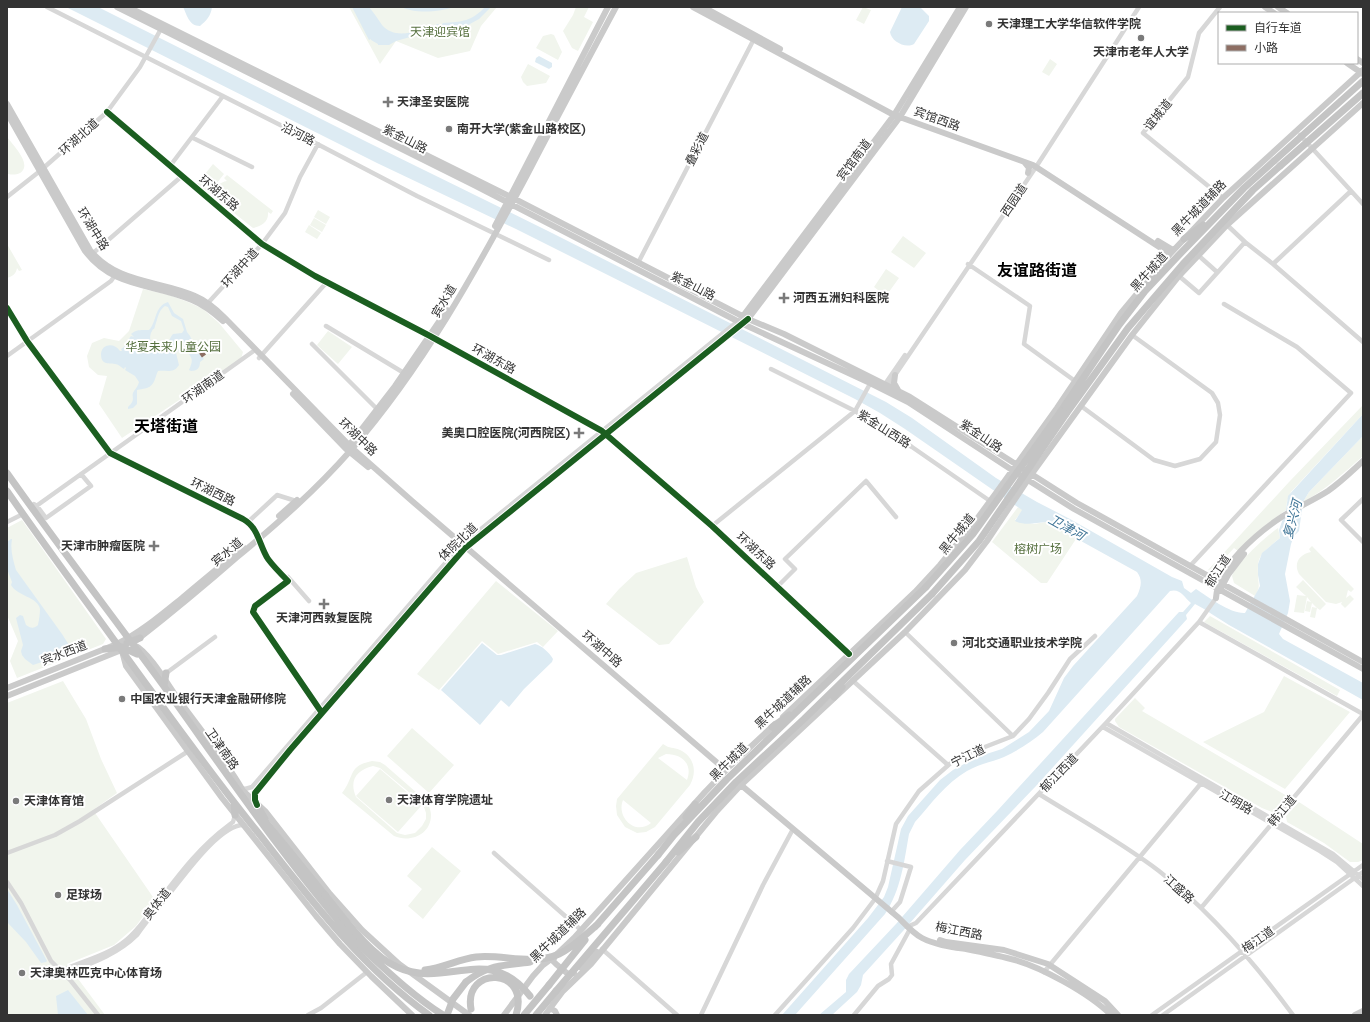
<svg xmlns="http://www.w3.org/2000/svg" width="1370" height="1022" font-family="Quicksand,'Noto Sans SC',sans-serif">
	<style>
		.green { fill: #f1f5ed; fill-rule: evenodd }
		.water { fill: #ddebf3; fill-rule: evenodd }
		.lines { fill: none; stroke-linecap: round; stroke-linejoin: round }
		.minor { stroke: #d7d7d7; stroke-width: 4.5 }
		.major { stroke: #cacaca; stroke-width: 6 }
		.highway { stroke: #c4c4c4; stroke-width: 7 }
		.highway-bridge { stroke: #c4c4c4; stroke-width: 7 }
		.quiet { stroke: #8d6e63; stroke-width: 5; stroke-dasharray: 10 5; stroke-linecap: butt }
		.cycleway-casing { stroke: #fff; stroke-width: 8 }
		.cycleway { stroke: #1b5e20; stroke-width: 6 }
		.poi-dot { fill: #7a7a7a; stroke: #fff; stroke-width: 1.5 }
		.labels { text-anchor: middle; stroke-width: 4; stroke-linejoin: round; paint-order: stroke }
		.poi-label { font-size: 12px; font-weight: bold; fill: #333; stroke: #fff; text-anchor: start }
		.park-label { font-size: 12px; fill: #56703f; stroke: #fff }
		.street-label { font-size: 12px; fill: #333; stroke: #fff }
		.water-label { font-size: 13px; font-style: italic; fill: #3f7597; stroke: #fff }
		.district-label { font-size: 16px; font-weight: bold; fill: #000; stroke: #fff }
	</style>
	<rect width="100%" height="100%" fill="#fff"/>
	<!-- green -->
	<path class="green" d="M 349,7 L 497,7 L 481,26 L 470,51 L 438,58 L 396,41 L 380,64 Z
		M 576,7 L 589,7 L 584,17 L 593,22 L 578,51 L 572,48 L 563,31 L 573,15 Z
		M 863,7 L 871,10 L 864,24 L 856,20 Z
		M 551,34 L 554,35 L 562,52 L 558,60 L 536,48 L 543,36 Z
		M 1050,59 L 1057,64 L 1049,76 L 1042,72 Z
		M 528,64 L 550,76 L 546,83 L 527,86 L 523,82 L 521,77 Z
		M 7,137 C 13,145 29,161 23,170 C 20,175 14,175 8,174 L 7,173 Z
		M 213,164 L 224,174 L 209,193 L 197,184 Z
		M 227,175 L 273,211 L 271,214 L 268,212 C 269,222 261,226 253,228 L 219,201 C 213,191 216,183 227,181 L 224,178 Z
		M 318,210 L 330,217 L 326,224 L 314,217 Z
		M 314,218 L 326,225 L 322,232 L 310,225 Z
		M 309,225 L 321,233 L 317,239 L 305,232 Z
		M 903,236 L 926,253 L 914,268 L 891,252 Z
		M 7,244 L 22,270 L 19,271 L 17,268 C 16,274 13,276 7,278 Z
		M 886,269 L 899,278 L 886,296 L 874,287 Z
		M 143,289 L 169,295 L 188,302 L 203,309 L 219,323 L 243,352 L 241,359 L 122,438 L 99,404 L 107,376 L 98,375 L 89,367 L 87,356 L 92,343 L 104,338 L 119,341 L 129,331 Z
		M 328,331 L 352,347 L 338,364 L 318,346 L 317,345 Z
		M 1363,405 L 1363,414 L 1291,492 L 1287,501 L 1286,510 L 1263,527 L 1238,551 L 1234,548 L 1224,559 L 1227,563 L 1219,572 L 1215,573 L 1208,570 L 1289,482 Z
		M 1363,436 L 1363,456 C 1344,473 1325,490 1303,502 L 1309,492 Z
		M 1018,507 L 1023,510 L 1015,520 L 1034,524 L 1046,522 L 1046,523 L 1052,525 L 1076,539 L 1047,583 L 1041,583 L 992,542 Z
		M 22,520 L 106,639 L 103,644 L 17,678 L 10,661 L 18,641 L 7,615 L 7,528 Z
		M 1278,528 L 1280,538 C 1277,540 1275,542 1273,544 C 1261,554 1257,557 1258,574 C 1258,585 1261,586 1255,596 L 1234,583 L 1232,576 C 1240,560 1264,538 1278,528 Z
		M 1312,546 L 1354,589 L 1351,592 L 1348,590 L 1346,598 L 1350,595 L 1354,599 L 1345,608 L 1341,604 L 1342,602 L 1336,604 L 1326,602 L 1299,574 C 1293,563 1300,554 1311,552 L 1309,549 Z
		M 687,557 L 696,587 L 704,602 L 669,644 L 659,645 L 606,604 L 619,589 L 636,573 Z
		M 1303,580 L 1326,604 L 1320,610 L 1317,608 L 1315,618 L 1310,617 L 1312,607 L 1317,608 L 1312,603 L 1310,612 L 1305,611 L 1307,601 L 1311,602 L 1307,597 L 1304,613 L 1294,612 L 1297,595 L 1306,596 L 1296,587 Z
		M 496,581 L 558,631 L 543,647 L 537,642 L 498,654 L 482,641 L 439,690 L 417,674 Z
		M 1210,616 L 1340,690 L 1337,696 L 1204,622 Z
		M 1284,676 L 1350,712 L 1285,789 L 1203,742 L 1264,712 Z
		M 63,681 L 86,719 L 101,759 L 117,793 L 93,810 L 155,900 L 136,926 L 114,945 L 67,964 L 105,1015 L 7,1015 L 7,703 Z
		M 1135,698 L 1145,708 L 1142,711 L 1287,796 L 1278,810 L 1272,812 L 1262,808 L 1119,727 L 1115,721 L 1115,719 Z
		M 412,728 L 454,765 L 429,793 L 387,756 Z
		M 663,744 C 670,749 673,747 680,750 C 695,757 697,773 690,785 L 655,827 L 646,832 L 637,833 L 625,827 L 617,815 L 616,806 L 617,799 ZM 666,754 C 682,754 693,764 687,780 L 658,758 ZM 623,800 L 651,823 C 635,836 616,817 623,800 Z
		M 372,761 L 380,762 L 385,765 L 425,800 C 428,804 431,809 431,815 C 431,835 410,843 394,836 L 342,793 C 355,777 347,766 372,761 ZM 373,766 L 380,768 L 423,804 L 426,813 L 426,819 L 422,826 L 415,833 L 405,835 L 397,833 L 356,797 C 349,781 356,770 373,766 Z
		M 380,769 L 422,805 L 398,832 L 356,796 Z
		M 1299,802 L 1363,844 L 1363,860 L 1358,862 L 1350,862 L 1324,843 L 1287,822 L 1286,816 Z
		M 432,847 L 461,871 L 423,919 L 408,906 L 422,889 L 407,876 Z"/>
	<!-- water -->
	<path class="water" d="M 66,7 L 98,7 L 367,142 L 552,233 L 886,402 L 912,418 L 996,478 L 1037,502 L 1070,519 L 1172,577 L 1182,581 L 1184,588 L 1191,593 L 1196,589 C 1208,597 1231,614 1245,613 L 1258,590 L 1260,586 L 1258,575 L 1258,564 L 1262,553 L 1280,538 L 1279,530 L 1286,510 L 1288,496 L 1363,414 L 1363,436 L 1309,492 L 1303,502 L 1299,531 L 1294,536 L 1291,544 L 1285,574 L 1290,601 L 1288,613 L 1279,634 L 1283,639 L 1363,683 L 1363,700 L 1229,625 C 1217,618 1207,610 1195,604 L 1186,615 L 1187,619 L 1036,786 L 965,860 L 903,931 L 863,975 L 861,985 L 857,992 L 832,1015 L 819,1015 L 846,992 L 846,980 L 849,974 L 896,924 L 960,850 L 998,810 L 1179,612 L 1183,612 L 1191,603 C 1184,597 1180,588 1170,591 L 1043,732 C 1031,742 1019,750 1004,757 C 992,762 979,764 967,771 C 946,783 931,804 915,822 L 909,834 C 904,862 901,890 885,914 L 795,1015 L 782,1015 L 868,918 L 884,897 L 888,887 L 901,829 L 908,816 L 940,780 L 953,770 L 977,757 L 1002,749 L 1029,732 L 1049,711 L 1064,678 L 1073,666 L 1137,596 C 1141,587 1143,580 1137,572 L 1052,525 L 1046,523 L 1046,522 C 1035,523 1026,526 1015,521 L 1022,510 L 905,429 L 880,413 L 855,399 L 516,229 L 377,163 Z
		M 183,7 L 212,7 C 211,16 206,21 200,26 C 189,26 187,15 183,7 Z
		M 352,7 L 369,7 C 374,13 378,19 382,25 C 397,42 420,29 438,24 L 441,26 L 443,23 C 462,22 472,21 485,7 L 491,7 L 479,19 L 468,25 L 442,28 L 396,41 L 389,45 L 378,45 L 378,44 L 371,40 L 371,39 L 369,40 Z
		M 401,7 L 454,7 C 440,12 415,14 401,7 Z
		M 902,7 L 920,7 L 929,16 L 929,21 L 914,44 C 905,49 891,41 890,32 Z
		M 539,56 L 552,63 L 552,67 L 549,69 L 535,62 L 536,58 Z
		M 168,302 L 174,313 L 183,319 L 187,332 L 190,336 L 193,342 L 203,346 L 203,350 L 200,352 L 204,359 L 200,362 C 200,368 197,371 191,371 L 189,370 C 194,359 192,358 185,349 L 180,349 L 176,353 L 179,365 C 173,374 167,370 158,371 C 155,377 155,385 147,388 C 144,389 141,389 137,390 L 137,404 L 133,408 L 128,409 L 128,407 C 137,399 130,397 134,391 C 136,388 138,386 139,382 L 135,376 L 125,370 L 126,368 L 125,367 L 124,369 C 121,367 118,364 115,364 C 108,363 101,365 101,354 C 102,343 115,343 120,351 L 122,351 L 121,349 L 124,347 L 126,342 L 130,343 L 127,341 L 131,336 L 134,337 L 131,334 C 136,329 142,330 149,330 C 157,322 154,306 168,302 ZM 165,306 L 168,307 L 172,316 L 181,321 L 184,330 L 182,333 L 173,334 C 167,341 168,351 156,352 C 151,347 148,337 152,331 C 154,327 154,331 155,326 C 158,318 158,311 165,306 Z
		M 11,539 L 12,539 C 10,550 13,559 16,570 L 62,634 L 69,645 L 72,652 L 33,665 L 25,659 L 22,655 L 21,651 L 23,645 L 16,618 L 20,615 L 23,616 L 26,625 C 30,628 34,629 38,625 C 39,620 40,614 40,609 C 38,597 17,596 11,585 L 12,582 L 7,569 L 7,542 Z
		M 482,643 L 497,655 L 501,655 L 535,644 C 541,645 550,653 553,659 L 552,662 L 524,689 L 509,707 L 501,700 L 480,725 L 441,690 Z
		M 7,889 L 17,905 L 47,961 L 46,962 L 41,963 L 26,942 L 7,922 Z
		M 68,990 L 88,1015 L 58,1015 L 56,996 Z"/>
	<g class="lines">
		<!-- minor -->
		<path class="minor" d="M 47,7 L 300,135 L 417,196 L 549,260
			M 1220,7 L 1199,33 L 1188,77 L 1143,133 L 1223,198
			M 107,112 L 262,244 L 315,276 L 430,336 L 602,431 L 712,526 L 849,654
			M 1300,135 L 1363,204
			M 193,138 L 252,167
			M 170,166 L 223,96
			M 1351,191 L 1273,264 L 1363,342
			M 7,197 L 40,171 L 107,112 L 140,67 L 162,27
			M 1245,242 L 1273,264
			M 91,255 L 182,176
			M 1198,255 L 1217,272
			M 638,263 L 755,37
			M 968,264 L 1030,306 L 1024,344 L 1075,381
			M 1179,276 L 1199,293 L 1245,242 L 1227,225
			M 207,304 L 262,244 L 285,213 L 300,177 L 318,144
			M 7,308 L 27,341 L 110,453 L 243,519 C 259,528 259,545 268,559 C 274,567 281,574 288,581 L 255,606 L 253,612 L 321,711
			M 326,326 L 404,373
			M 312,344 L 378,410
			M 7,356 L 111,281 L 116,274
			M 259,358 L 327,282
			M 771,369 L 855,411 L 912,447 L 990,501
			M 883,387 L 905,355
			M 887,387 L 1036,167 L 1139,7
			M 1081,406 L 1154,460 L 1175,466 L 1200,459 L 1216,442 L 1220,415 L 1218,403 L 1212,393 L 1132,335
			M 1363,499 L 1341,520 L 1363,542
			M 34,504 L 37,506 L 46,518 L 91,486 L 81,474
			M 32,509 L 255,350
			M 7,522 L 23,514
			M 248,522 L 275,497 L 277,495 L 296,501
			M 712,526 L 855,411 L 871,382
			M 1190,566 L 1351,393 L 1297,347 L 1224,304
			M 288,577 L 309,601
			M 777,587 L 795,569 L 785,559 L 866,481 L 896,517
			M 1199,622 L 1363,714
			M 905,632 L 1013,736
			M 165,674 L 215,637
			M 852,680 L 948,765
			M 1106,723 L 1333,854 L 1363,879
			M 1103,727 L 1320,851 L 1337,862 L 1363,886
			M 241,788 L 245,789 L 252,787 L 460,546 L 738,321 L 743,316
			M 1039,794 C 1079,819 1121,842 1159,871 C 1211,912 1254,962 1293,1015
			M 256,803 L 255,797 L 255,793 L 290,750 L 464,549 L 745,322
			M 7,853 L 55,835 L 80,821 L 190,750
			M 494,853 L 581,930
			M 887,861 L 911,867 L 900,902 L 891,912
			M 7,882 L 21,903 L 51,961 L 71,981 L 98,1015
			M 1201,908 L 1363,715
			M 907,927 L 916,923 L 1106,723 L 1199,622 L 1216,598
			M 602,949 L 677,1015
			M 61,971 C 82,961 107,956 125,941 C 137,932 146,918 155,906 C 178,876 198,848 229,825 L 233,822 L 235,815
			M 1044,972 L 1203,781
			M 64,974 C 90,964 117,955 137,935 C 147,920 159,907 170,893 C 184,876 220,824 244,825
			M 308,1015 L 321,1008 L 367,972
			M 701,1015 L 763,885 L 793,829
			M 775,1015 L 853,928 L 875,899 L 883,881 L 896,824 L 919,791 L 953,761 L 972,752 L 1013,736 L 1029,719 L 1048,693 L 1070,659 L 1095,636
			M 854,1015 L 878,986 L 889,979 L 892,975 L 891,964 L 910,929
			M 1152,1015 L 1363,865
			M 1163,1015 L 1363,872"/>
		<!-- major -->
		<path class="major" d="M 117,7 L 474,185 L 743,324 L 870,383 L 908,402 L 1012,470 L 1074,509 L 1363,669
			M 128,7 L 511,197 L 748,319 L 784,334 L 910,397 L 1077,503 L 1363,662
			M 693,7 L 894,115 L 1033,165 L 1170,254
			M 703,7 L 780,49
			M 1265,7 L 1274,13
			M 1278,7 L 1287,13
			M 1357,59 L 1363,63
			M 1347,63 L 1363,74
			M 7,104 L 90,250 C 117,284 159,280 195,296 C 207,301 216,309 225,318 L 352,448 L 412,501 L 721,766 L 723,767 L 730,766
			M 7,113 L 85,251 C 114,289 153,283 192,300 C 204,305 213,312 223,321
			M 1025,163 L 1029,168 L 1028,173
			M 495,226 L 608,7
			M 1158,241 L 1173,250
			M 743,316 L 894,115 L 960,7
			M 748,319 L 900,117 L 966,7
			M 895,375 L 894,383 L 898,390
			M 293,394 L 346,449 L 368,467
			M 347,448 L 395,386 L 447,310
			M 279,516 L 297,500
			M 1221,588 L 1228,575 L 1244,554
			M 1216,598 C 1218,566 1257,533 1283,516 C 1298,507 1314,500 1328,491 C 1341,482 1352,471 1363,461
			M 137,640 C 170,614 204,586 236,558 C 277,524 316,490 351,450 C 423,367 476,271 527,175 C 556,119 586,63 616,7
			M 134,645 C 148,651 167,683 176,696 C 198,727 223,756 242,789
			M 122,651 L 126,666 L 222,798 L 316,916 L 340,944 L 371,976 L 412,1015
			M 7,688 L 117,644 C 141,632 161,615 182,598 C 202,581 223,564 243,547
			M 7,696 L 124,649
			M 783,717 L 915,592 L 940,565 L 971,527 L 996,493 L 1057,408 L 1121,313 L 1170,254 L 1223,198 L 1363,70
			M 741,785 L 899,918 C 906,925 913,933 922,938 C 935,945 952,947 966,949 C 981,952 996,955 1011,959 C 1040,966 1090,994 1111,1015
			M 239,787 L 266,812 L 330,894 L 362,930 L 399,964 L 469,1015
			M 940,940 L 946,942 L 1004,950 L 1048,964 L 1105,1001 L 1118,1015
			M 555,956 L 553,961 L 556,964 L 568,974 L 574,973
			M 580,967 L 597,952
			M 550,1008 L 555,1011 L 557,1015
			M 504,1015 L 533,976 L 543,965 L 555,956 L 574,938 L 705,792 L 730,766 L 775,724
			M 545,1015 L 563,991 L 591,964 L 716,812 L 741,785 L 905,632 L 965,570 L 987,541 L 1031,475 L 1132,335 L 1179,276 L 1227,225 L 1363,103
			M 1355,1015 L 1363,1011"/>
		<!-- highway -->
		<path class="highway" d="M 1184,239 L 1203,225
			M 1149,282 L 1157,269
			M 1061,411 L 1119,325 L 1145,291 L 1177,257 L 1244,188 L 1274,161
			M 1066,414 L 1128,328 L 1183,264 L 1253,190 L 1280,166
			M 7,473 C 57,544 111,614 163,685 C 227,774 288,865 361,947
			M 7,491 C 44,545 84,598 122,651 C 166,711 209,772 256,830 C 308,896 359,965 429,1015
			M 127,643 L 140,638
			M 105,649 L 122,647 L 137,654
			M 164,686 L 166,673
			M 834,697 L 842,687
			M 772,727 L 789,715
			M 234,803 L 235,815
			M 257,805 L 265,819
			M 261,816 L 325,895
			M 686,817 L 695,804
			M 678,852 L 696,837
			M 658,855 L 674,835 L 727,779 L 926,587
			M 666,862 L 698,822 L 736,782 L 804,719 L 932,594
			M 466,982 C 489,964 503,966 530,962
			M 524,1015 L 549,985
			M 536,1015 L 556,991"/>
		<!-- highway-bridge -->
		<path class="highway-bridge" d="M 1274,161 L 1363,81
			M 1280,166 L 1363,93
			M 926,587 L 973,534 L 1061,411
			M 932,594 L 979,541 L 1066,414
			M 325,895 C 343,917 371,956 397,967 C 447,990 488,942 530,996
			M 595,927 L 658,855
			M 361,947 C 387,971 413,996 443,1015
			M 425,970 C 443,968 459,959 476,957 C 503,954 533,966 559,954 C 574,947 585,935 598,924
			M 549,985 L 585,940
			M 556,991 L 666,862
			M 471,1009 C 463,965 531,967 516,1015
			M 447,1015 L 453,999 L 466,982"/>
		<!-- quiet -->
		<path class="quiet" d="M 198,350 L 199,349 L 204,356 L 201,358"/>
		<defs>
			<path id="cycleway" d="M 107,112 L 262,244 L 315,276 L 430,336 L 602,431 L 712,526 L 849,654
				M 7,308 L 27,341 L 110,453 L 243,519 C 259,528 259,545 268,559 C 274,567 281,574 288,581 L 255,606 L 253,612 L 322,713
				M 257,805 L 255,800 L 255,793 L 290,750 L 464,549 L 748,319"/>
		</defs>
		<!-- cycleway casing -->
		<use href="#cycleway" class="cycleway-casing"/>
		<!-- cycleway -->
		<use href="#cycleway" class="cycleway"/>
	</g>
	<!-- markers -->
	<g class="poi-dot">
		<circle cx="989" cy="24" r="4"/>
		<circle cx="1141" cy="38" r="4"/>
		<path d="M386 96h4v4h4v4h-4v4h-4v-4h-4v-4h4z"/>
		<circle cx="449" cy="129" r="4"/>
		<path d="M782 292h4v4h4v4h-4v4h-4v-4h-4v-4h4z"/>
		<path d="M577 427h4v4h4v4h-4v4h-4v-4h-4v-4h4z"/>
		<path d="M152 540h4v4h4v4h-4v4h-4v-4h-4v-4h4z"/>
		<path d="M322 598h4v4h4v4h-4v4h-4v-4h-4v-4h4z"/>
		<circle cx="954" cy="643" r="4"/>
		<circle cx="122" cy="699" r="4"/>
		<circle cx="389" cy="800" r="4"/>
		<circle cx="16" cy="801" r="4"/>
		<circle cx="58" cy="895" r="4"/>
		<circle cx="22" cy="973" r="4"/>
	</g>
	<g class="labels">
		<!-- poi labels -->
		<g class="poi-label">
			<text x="997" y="28">天津理工大学华信软件学院</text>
			<text x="1141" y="56" text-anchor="middle">天津市老年人大学</text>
			<text x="397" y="106">天津圣安医院</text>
			<text x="457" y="133">南开大学(紫金山路校区)</text>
			<text x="793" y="302">河西五洲妇科医院</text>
			<text x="570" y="437" text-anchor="end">美奥口腔医院(河西院区)</text>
			<text x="145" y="550" text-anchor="end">天津市肿瘤医院</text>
			<text x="324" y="622" text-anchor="middle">天津河西敦复医院</text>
			<text x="962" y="647">河北交通职业技术学院</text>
			<text x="130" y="703">中国农业银行天津金融研修院</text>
			<text x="397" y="804">天津体育学院遗址</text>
			<text x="24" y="805">天津体育馆</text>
			<text x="66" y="899">足球场</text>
			<text x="30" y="977">天津奥林匹克中心体育场</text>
		</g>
		<!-- park labels -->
		<g class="park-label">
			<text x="440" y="36">天津迎宾馆</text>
			<text x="173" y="351">华夏未来儿童公园</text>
			<text x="1038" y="553">榕树广场</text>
		</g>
		<!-- street labels -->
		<g class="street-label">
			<text transform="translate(1158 115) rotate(-51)" y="4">谊城道</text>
			<text transform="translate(937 119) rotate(20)" y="4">宾馆西路</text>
			<text transform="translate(298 134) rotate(27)" y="4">沿河路</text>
			<text transform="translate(79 137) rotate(-42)" y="4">环湖北道</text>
			<text transform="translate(405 139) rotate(27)" y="4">紫金山路</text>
			<text transform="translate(697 149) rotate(-63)" y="4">叠彩道</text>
			<text transform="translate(854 160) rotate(-53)" y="4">宾馆南道</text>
			<text transform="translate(219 193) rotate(40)" y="4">环湖东路</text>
			<text transform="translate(1014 200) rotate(-56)" y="4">西园道</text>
			<text transform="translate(1199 208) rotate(-46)" y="4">黑牛城道辅路</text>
			<text transform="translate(93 229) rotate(58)" y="4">环湖中路</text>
			<text transform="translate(240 268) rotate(-48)" y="4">环湖中道</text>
			<text transform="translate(1149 272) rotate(-48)" y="4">黑牛城道</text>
			<text transform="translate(693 286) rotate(27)" y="4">紫金山路</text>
			<text transform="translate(444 301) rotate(-59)" y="4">宾水道</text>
			<text transform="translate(494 359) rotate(29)" y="4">环湖东路</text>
			<text transform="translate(203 387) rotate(-35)" y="4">环湖南道</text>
			<text transform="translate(884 429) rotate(32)" y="4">紫金山西路</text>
			<text transform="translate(981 436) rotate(34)" y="4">紫金山路</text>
			<text transform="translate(358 437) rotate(44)" y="4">环湖中路</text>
			<text transform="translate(213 492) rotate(26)" y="4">环湖西路</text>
			<text transform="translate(957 534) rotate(-51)" y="4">黑牛城道</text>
			<text transform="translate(458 542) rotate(-44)" y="4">体院北道</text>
			<text transform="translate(756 551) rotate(43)" y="4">环湖东路</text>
			<text transform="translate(227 552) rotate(-40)" y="4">宾水道</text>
			<text transform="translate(1218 571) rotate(-57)" y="4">郁江道</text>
			<text transform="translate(602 649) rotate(41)" y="4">环湖中路</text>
			<text transform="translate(64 653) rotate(-21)" y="4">宾水西道</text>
			<text transform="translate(783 702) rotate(-43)" y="4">黑牛城道辅路</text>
			<text transform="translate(222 749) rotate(55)" y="4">卫津南路</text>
			<text transform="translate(968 756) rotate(-26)" y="4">宁江道</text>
			<text transform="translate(729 762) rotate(-45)" y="4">黑牛城道</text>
			<text transform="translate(1059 773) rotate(-46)" y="4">郁江西道</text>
			<text transform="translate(1236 802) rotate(30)" y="4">江明路</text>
			<text transform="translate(1282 811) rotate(-50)" y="4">韩江道</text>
			<text transform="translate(1179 889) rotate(42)" y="4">江盛路</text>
			<text transform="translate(157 904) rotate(-52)" y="4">奥体道</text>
			<text transform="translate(959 931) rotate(11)" y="4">梅江西路</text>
			<text transform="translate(558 935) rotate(-44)" y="4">黑牛城道辅路</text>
			<text transform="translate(1258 940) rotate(-35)" y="4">梅江道</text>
		</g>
		<!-- water labels -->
		<g class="water-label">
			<text transform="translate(1292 519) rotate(-75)" y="5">复兴河</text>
			<text transform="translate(1067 527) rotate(29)" y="5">卫津河</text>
		</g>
		<!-- district labels -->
		<g class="district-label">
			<text x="1037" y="276">友谊路街道</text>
			<text x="166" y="432">天塔街道</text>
		</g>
	</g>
	<!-- border -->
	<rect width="1370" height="1022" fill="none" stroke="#333333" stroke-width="16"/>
	<!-- legend -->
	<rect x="1218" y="12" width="140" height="52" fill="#ffffff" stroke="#adadad"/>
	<rect x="1226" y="25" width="20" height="6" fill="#1b5e20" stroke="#adadad"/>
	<text x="1254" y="32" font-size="12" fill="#333333">自行车道</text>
	<rect x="1226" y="45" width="20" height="6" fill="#8d6e63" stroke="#adadad"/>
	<text x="1254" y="52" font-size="12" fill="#333333">小路</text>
</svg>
